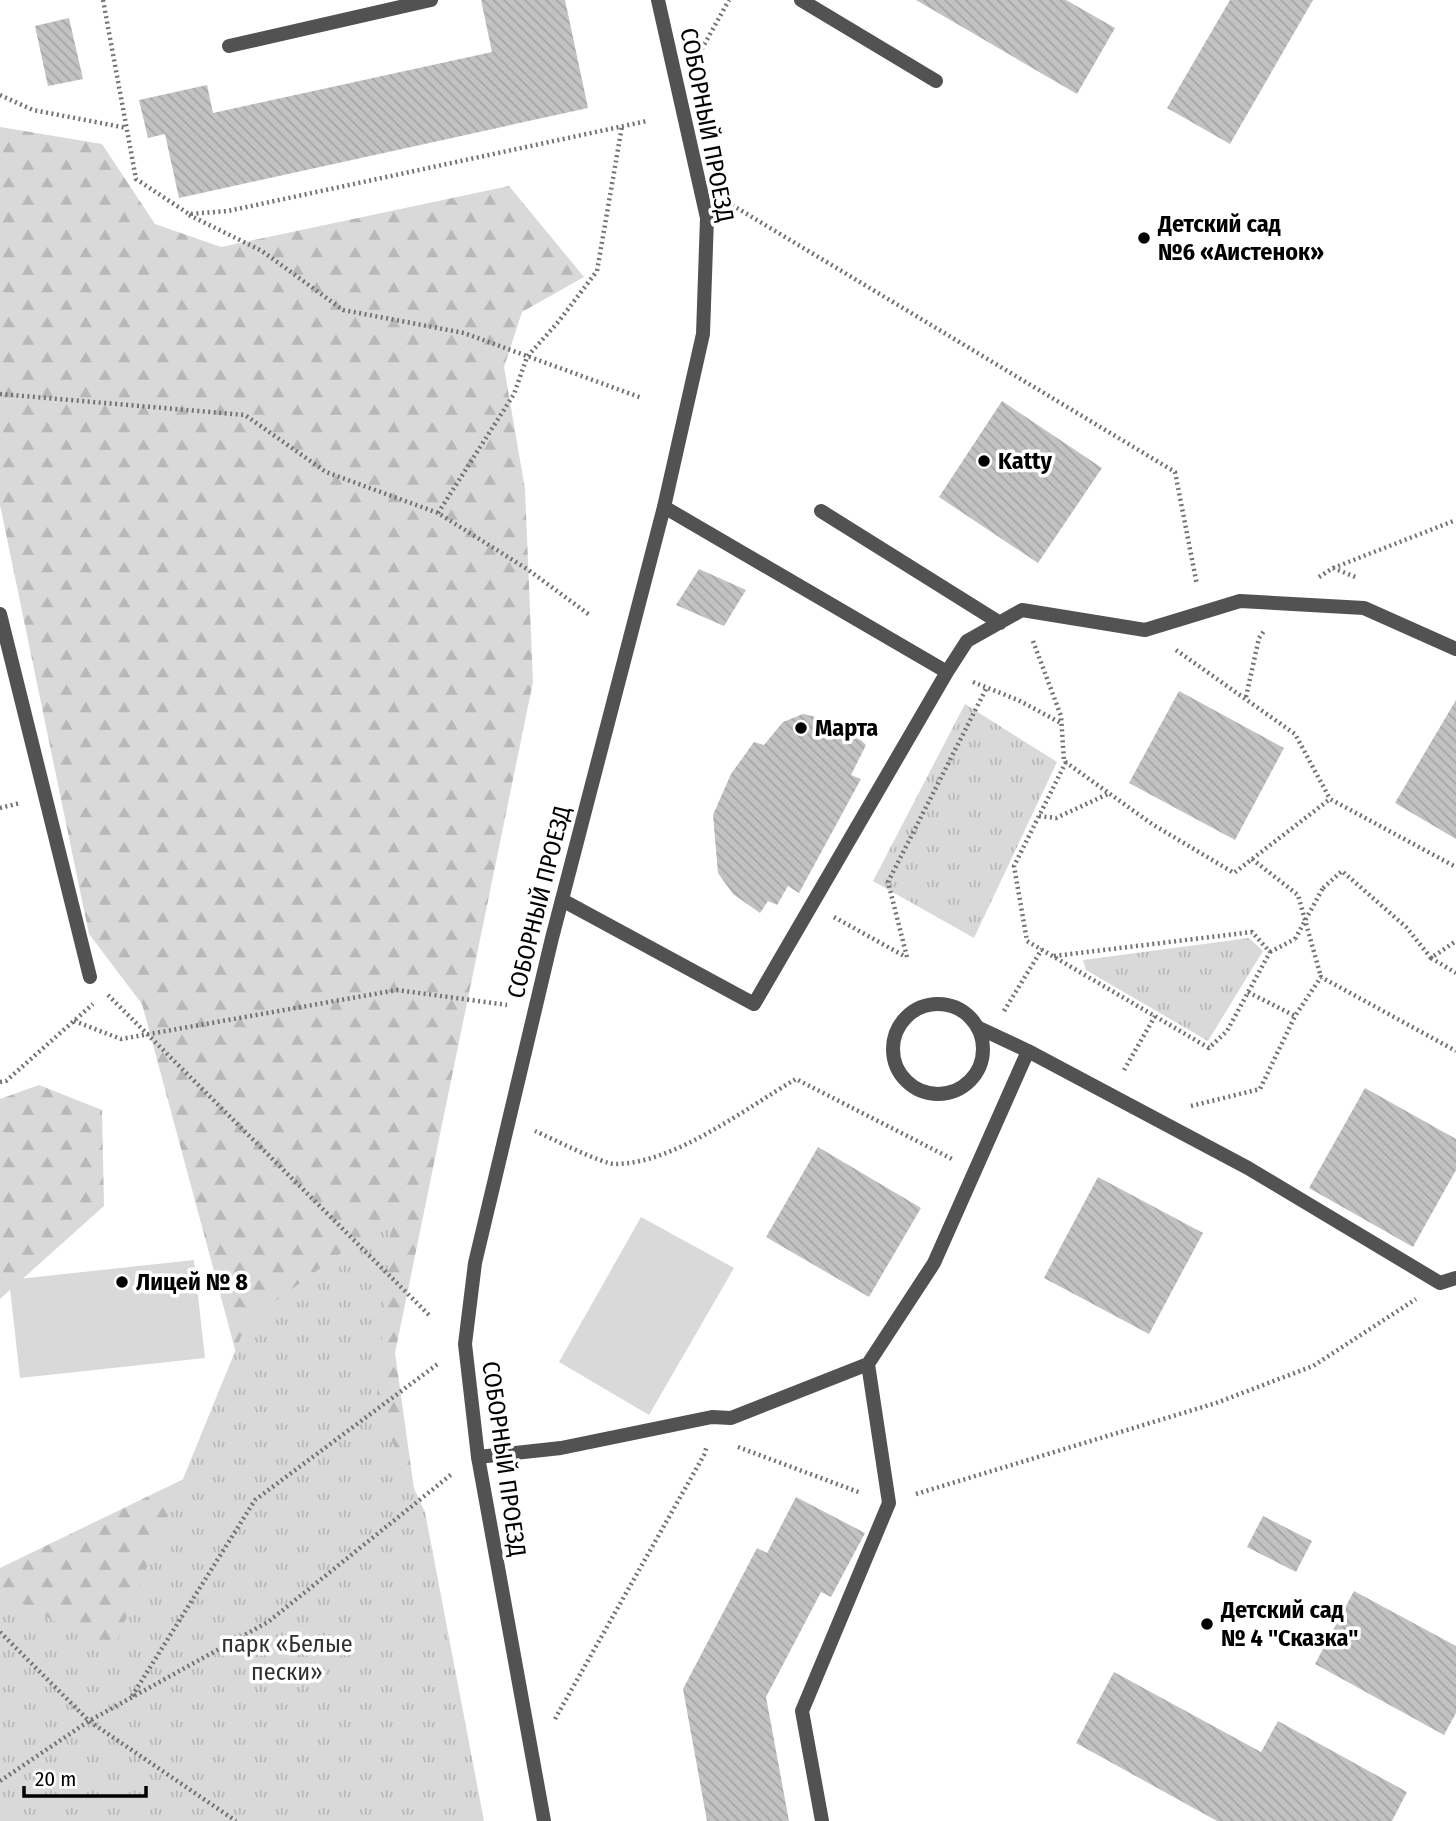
<svg xmlns="http://www.w3.org/2000/svg" width="1456" height="1821" font-family="'Fira Sans Condensed',sans-serif">
	<style>
		.forest { fill: url(#forest-firs) }
		.park { fill: url(#park-tufts) }
		.pitch { fill: #d9d9d9 }
		.building { fill: url(#building-back-hatch) }
		.lines { fill: none; stroke-linecap: round; stroke-linejoin: round }
		.path { stroke: #747474; stroke-width: 4.5; stroke-dasharray: 2 3.5; stroke-linecap: butt }
		.lane { stroke: #525252; stroke-width: 14 }
		.street { stroke: #525252; stroke-width: 14 }
		.path-bridge { stroke: #747474; stroke-width: 4.5; stroke-dasharray: 2 3.5; stroke-linecap: butt }
		.poi-dot { fill: #000; stroke: #fff; stroke-width: 2.5 }
		.labels { text-anchor: middle; stroke-width: 7; stroke-linejoin: round; paint-order: stroke }
		.street-label { font-size: 24px; fill: #000; stroke: #fff }
		.poi-label { font-size: 24px; font-weight: bold; fill: #000; stroke: #fff; text-anchor: start }
		.park-label { font-size: 24px; fill: #303030; stroke: #fff }
	</style>
	<defs>
		<pattern id="forest-firs" width="22" height="20" patternUnits="userSpaceOnUse" patternTransform="scale(1.75)"><rect width="22" height="20" fill="#d9d9d9"/><path d="M5 1l3.5 6h-7zM16 11l3.5 6h-7z" fill="#b8b8b8"/></pattern>
		<pattern id="park-tufts" width="24" height="20" patternUnits="userSpaceOnUse" patternTransform="scale(1.75)"><rect width="24" height="20" fill="#d9d9d9"/><path d="M3 7l-1-3M5 7V3M7 7l1-3M15 17l-1-3M17 17v-4M19 17l1-3" fill="none" stroke="#b8b8b8"/></pattern>
		<pattern id="building-back-hatch" width="6" height="6" patternUnits="userSpaceOnUse" patternTransform="scale(1.75)"><rect width="6" height="6" fill="#c2c2c2"/><path d="M-1 5l2 2M0 0l6 6M5-1l2 2" fill="none" stroke="#a5a5a5"/></pattern>
	</defs>
	<rect width="100%" height="100%" fill="#fff"/>
	<!-- forest -->
	<path class="forest" d="M 0,127 L 102,144 L 155,224 L 221,247 L 509,186 L 584,277 L 522,312 L 504,367 L 525,489 L 533,682 L 395,1353 L 453,1767 L 0,1821 L 0,1568 L 260,1442 L 142,1004 L 89,934 L 0,505 Z
		M 39,1085 L 102,1110 L 104,1206 L 0,1299 L 0,1099 Z"/>
	<!-- park -->
	<path class="park" d="M 965,704 L 1057,762 L 974,938 L 873,881 Z
		M 1249,938 L 1263,951 L 1208,1041 L 1086,970 L 1083,960 Z
		M 393,1215 L 376,1407 L 425,1512 L 484,1821 L 0,1821 L 0,1591 L 112,1653 L 247,1322 Z"/>
	<!-- pitch -->
	<path class="pitch" d="M 641,1217 L 734,1268 L 649,1415 L 559,1362 Z
		M 194,1260 L 205,1358 L 20,1378 L 9,1280 Z"/>
	<!-- building -->
	<path class="building" d="M 481,0 L 565,0 L 588,108 L 179,198 L 165,134 L 148,138 L 139,100 L 207,85 L 213,113 L 492,52 Z
		M 916,0 L 1066,0 L 1115,28 L 1077,94 Z
		M 1230,0 L 1313,0 L 1230,144 L 1167,108 Z
		M 69,18 L 83,79 L 48,86 L 35,26 Z
		M 1002,401 L 1102,468 L 1038,563 L 939,497 Z
		M 699,569 L 746,590 L 724,626 L 676,605 Z
		M 1179,691 L 1284,748 L 1235,840 L 1129,783 Z
		M 1456,700 L 1456,839 L 1395,803 Z
		M 803,714 L 842,723 L 866,745 L 851,775 L 861,779 L 799,893 L 788,886 L 777,905 L 768,901 L 760,913 L 733,894 L 718,873 L 713,815 L 731,774 L 754,742 L 764,745 L 783,722 Z
		M 1365,1088 L 1456,1139 L 1456,1170 L 1413,1247 L 1309,1188 Z
		M 818,1147 L 921,1208 L 869,1297 L 766,1237 Z
		M 1098,1177 L 1203,1233 L 1149,1334 L 1044,1278 Z
		M 796,1497 L 865,1533 L 831,1597 L 821,1592 L 766,1697 L 789,1821 L 707,1821 L 683,1689 L 757,1548 L 767,1553 Z
		M 1263,1516 L 1312,1541 L 1296,1572 L 1247,1547 Z
		M 1354,1591 L 1456,1646 L 1456,1713 L 1444,1735 L 1315,1664 Z
		M 1114,1672 L 1261,1752 L 1278,1721 L 1407,1792 L 1392,1821 L 1217,1821 L 1076,1743 Z"/>
	<g class="lines">
		<!-- path -->
		<path class="path" d="M 103,0 L 136,179 L 189,214 L 228,211 L 647,121
			M 699,54 L 729,0
			M 0,95 L 33,110 L 127,128
			M 732,205 L 1175,472 L 1197,585
			M 189,215 L 262,251 L 343,310 L 464,333 L 642,398
			M 0,394 L 245,415 L 326,472 L 438,513 L 527,569 L 591,616
			M 438,513 L 514,394 L 527,357 L 559,321 L 597,271 L 622,126
			M 1333,568 L 1456,520
			M 1319,577 L 1333,568 L 1358,578
			M 1033,641 L 1061,716 L 1064,761 L 1152,824 L 1234,873 L 1330,799 L 1456,867
			M 1176,650 L 1295,734 L 1330,799
			M 973,682 L 1018,700 L 1061,723
			M 1246,697 L 1259,638 L 1264,631
			M 0,808 L 20,803
			M 1039,816 L 1056,818 L 1110,793
			M 1252,859 L 1298,895 L 1321,977
			M 1323,888 L 1342,871 L 1406,927 L 1431,958 L 1456,941
			M 834,917 L 906,957
			M 1270,952 L 1295,939
			M 1054,956 L 1252,932 L 1270,952 L 1227,1031 L 1209,1048 L 1027,941 L 1014,866 L 1066,762
			M 907,957 L 888,882 L 987,687
			M 1431,958 L 1456,973
			M 1248,992 L 1295,1016
			M 108,995 L 431,1317
			M 1004,1011 L 1042,949
			M 74,1021 L 121,1039 L 397,990 L 507,1005
			M 1124,1070 L 1155,1016
			M 0,1082 L 6,1081 L 93,1004
			M 1191,1106 L 1260,1089 L 1295,1016 L 1321,977 L 1456,1051
			M 535,1131 C 551,1138 602,1164 615,1164 C 674,1164 746,1108 796,1079 L 952,1159
			M 738,1447 L 861,1493
			M 916,1494 L 1216,1403 L 1313,1366 L 1416,1299
			M 0,1632 L 89,1721 L 236,1821
			M 132,1696 L 255,1500 L 439,1363
			M 555,1719 L 704,1455 L 707,1446
			M 0,1781 L 89,1721 L 268,1622 L 453,1473"/>
		<!-- lane -->
		<path class="lane" d="M 801,0 L 936,81
			M 229,46 L 431,0
			M 821,511 L 1000,623
			M 0,614 L 90,977
			M 947,672 L 967,641 L 1022,610 L 1145,630 L 1240,601 L 1364,608 L 1456,649
			M 562,900 L 754,1004 L 947,672 L 664,507
			M893 1049a45 45 0 1 1 90 0a45 45 0 1 1-90 0Z
			M 977,1027 L 1028,1051
			M 478,1457 L 561,1448 L 712,1417 L 731,1418 L 868,1364 L 934,1263 L 1028,1051 L 1248,1168 L 1440,1283 L 1456,1278
			M 822,1821 L 802,1711 L 889,1503 L 868,1364"/>
		<!-- street -->
		<path class="street" d="M 544,1821 L 478,1457 L 465,1344 L 475,1263 L 552,938 L 664,507 L 703,334 L 707,218 L 658,0"/>
		<!-- path-bridge -->
		<path class="path-bridge" d="M 1295,939 L 1323,888"/>
	</g>
	<!-- markers -->
	<g class="poi-dot">
		<circle cx="1144" cy="238" r="7"/>
		<circle cx="984" cy="461" r="7"/>
		<circle cx="801" cy="728" r="7"/>
		<circle cx="122" cy="1282" r="7"/>
		<circle cx="1207" cy="1624" r="7"/>
	</g>
	<g class="labels">
		<!-- street labels -->
		<g class="street-label">
			<text transform="translate(707 125) rotate(79)" y="8">СОБОРНЫЙ ПРОЕЗД</text>
			<text transform="translate(539 902) rotate(-76)" y="8">СОБОРНЫЙ ПРОЕЗД</text>
			<text transform="translate(504 1459) rotate(82)" y="8">СОБОРНЫЙ ПРОЕЗД</text>
		</g>
		<!-- poi labels -->
		<g class="poi-label">
			<text x="1158" y="232">Детский сад<tspan x="1158" dy="28">№6 «Аистенок»</tspan></text>
			<text x="998" y="469">Katty</text>
			<text x="815" y="736">Марта</text>
			<text x="136" y="1290">Лицей № 8</text>
			<text x="1221" y="1618">Детский сад<tspan x="1221" dy="28">№ 4 "Сказка"</tspan></text>
		</g>
		<!-- park labels -->
		<g class="park-label">
			<text x="287" y="1652">парк «Белые<tspan x="287" dy="28">пески»</tspan></text>
		</g>
	</g>
	<!-- scale -->
	<path d="M24 1786v10h122v-10" fill="none" stroke="#000000" stroke-width="3.5"/>
	<text x="35" y="1786" font-size="21" fill="#000000" stroke="#ffffff" stroke-width="5" paint-order="stroke">20 m</text>
</svg>
